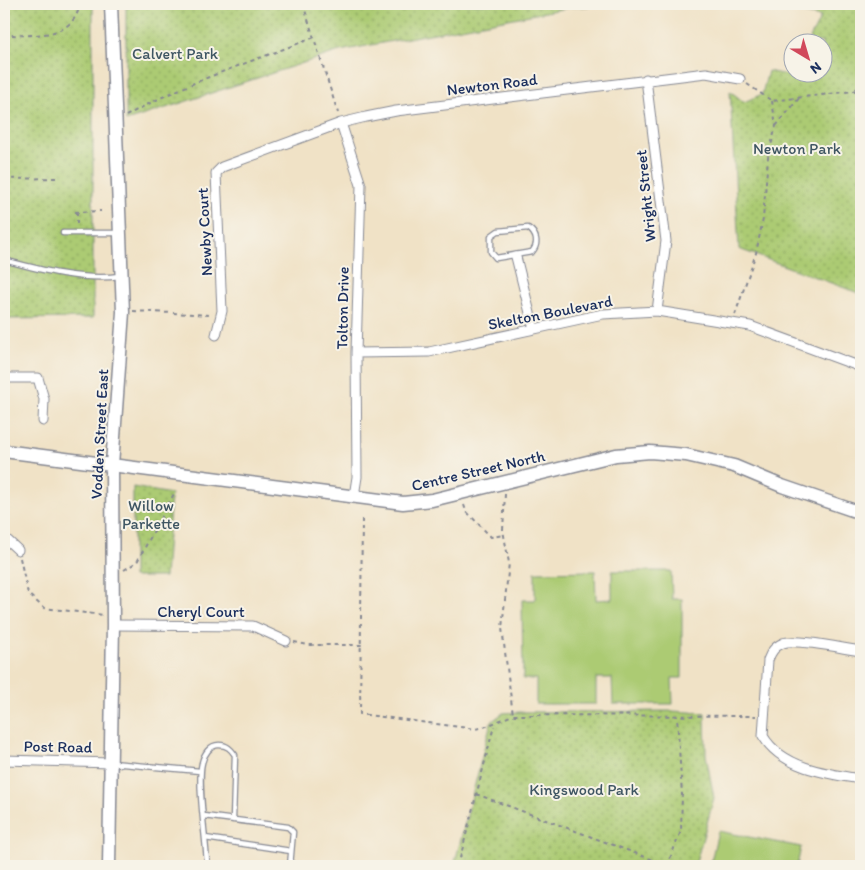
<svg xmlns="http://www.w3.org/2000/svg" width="865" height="870" font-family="Itim,sans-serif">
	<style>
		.green { fill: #accb73; stroke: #647d68 }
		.park { fill: url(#park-dots); stroke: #647d68 }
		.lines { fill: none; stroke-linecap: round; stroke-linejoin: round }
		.lane-casing { stroke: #868892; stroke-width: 7 }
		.street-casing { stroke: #868892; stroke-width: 11 }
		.secondary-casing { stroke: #868892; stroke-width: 15 }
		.path { stroke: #868892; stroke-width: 2; stroke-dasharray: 4 4; stroke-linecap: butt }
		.lane { stroke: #fff; stroke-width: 4.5 }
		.street { stroke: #fff; stroke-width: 9 }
		.secondary { stroke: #fff; stroke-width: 12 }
		.labels { text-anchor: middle; stroke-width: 4; stroke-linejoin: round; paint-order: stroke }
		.park-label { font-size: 16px; fill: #3f5663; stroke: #f7f3e8 }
		.street-label { font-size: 16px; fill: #1b2f5e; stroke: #f7f3e8 }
	</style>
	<defs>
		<pattern id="park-dots" width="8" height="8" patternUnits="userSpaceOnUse" patternTransform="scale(1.25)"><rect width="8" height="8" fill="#accb73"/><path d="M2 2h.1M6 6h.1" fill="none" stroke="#8ba562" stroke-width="1.8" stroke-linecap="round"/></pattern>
	</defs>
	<rect width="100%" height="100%" fill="#f7f3e8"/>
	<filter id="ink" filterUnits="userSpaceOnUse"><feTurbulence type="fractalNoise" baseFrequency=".02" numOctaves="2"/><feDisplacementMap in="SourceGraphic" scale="10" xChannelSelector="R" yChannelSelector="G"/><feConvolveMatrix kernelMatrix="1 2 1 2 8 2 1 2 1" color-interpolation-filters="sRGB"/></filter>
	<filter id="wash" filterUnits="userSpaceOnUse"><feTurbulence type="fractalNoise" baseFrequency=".0096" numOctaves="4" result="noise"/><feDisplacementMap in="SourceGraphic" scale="20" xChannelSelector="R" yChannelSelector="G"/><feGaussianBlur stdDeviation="1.12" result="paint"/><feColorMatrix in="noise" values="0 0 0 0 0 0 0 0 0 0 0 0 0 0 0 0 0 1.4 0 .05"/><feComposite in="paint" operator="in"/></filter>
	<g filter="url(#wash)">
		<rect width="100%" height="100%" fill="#f0e2c6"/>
		<!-- green -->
		<path class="green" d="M 595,571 L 596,600 L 612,599 L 612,571 L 671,571 L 672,599 L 682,599 L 682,678 L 672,678 L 673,704 L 613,704 L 612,678 L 596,678 L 596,704 L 536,704 L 536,679 L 523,679 L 522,600 L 535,600 L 535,572 Z
			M 718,831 L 801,847 L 797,866 L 710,866 Z"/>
		<!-- park -->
		<path class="park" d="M 4,4 L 93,4 L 93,318 L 4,319 Z
			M 126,4 L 666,4 L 572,7 L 340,51 L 126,121 Z
			M 756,4 L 861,4 L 861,294 L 739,249 L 730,91 L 744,102 L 762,94 L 768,71 L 790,76 L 792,71 L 822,72 L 822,42 L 808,42 L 821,17 Z
			M 133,487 L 171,494 L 165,577 L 133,577 Z
			M 672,711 L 705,713 L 706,755 L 714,798 L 695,866 L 454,866 L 491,722 L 503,713 L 522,712 Z"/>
	</g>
	<g filter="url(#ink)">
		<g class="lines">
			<defs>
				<path id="lane" d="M 528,228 C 537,234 539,244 532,252 L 496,258 L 491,252 L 491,236 L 498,231 Z
					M 63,233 L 118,233
					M 4,260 C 41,270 81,281 120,276
					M 112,763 L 200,771
					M 204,816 L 288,827 L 293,832 L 290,866
					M 205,838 L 291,851
					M 212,866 L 207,863 C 206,840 197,782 202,763 C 204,754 210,745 219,745 C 227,745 231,749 235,755 L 233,820"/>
				<path id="street" d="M 646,79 L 666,241 L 657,311
					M 341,123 L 361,185 L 356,353 L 357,477 L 354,496
					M 516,257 L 534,329
					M 216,335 L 222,311 L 216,173 L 222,167 L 341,123 L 366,117 L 396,111 L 706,73 L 740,79
					M 356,353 L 429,352 L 603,314 L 657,311 L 750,326 L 861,367
					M 4,378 L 38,378 L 44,399 L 43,421
					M 4,537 L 18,550
					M 113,625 L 253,626 L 286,641
					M 861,651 C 845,649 796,638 783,643 C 774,647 771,652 768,660 L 763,736 C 782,768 827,774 861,779
					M 4,760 L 111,763"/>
				<path id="secondary" d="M 4,451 L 403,503 L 432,500 L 616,455 L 650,452 L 686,455 L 734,466 L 782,486 L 861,513
					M 109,866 L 113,625 L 112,465 L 123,312 L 111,4"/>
			</defs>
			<!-- lane casing -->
			<use href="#lane" class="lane-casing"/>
			<!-- street casing -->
			<use href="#street" class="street-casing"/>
			<!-- secondary casing -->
			<use href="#secondary" class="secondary-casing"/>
			<!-- path -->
			<path class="path" d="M 303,4 L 338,113
				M 4,35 C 33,35 73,40 80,4
				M 747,84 L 772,101 L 861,90
				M 855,90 L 861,85
				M 126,116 C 185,82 252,62 315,37
				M 776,126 L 800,97
				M 4,179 L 58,178
				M 75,212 L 101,211
				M 77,212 L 77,227
				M 133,311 L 211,315
				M 735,315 L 756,253 L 763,219 L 768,157 L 776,126 L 772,101
				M 505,494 L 503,530 L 509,563 L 502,628 L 513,715
				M 464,505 L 466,511 L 491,537 L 504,535
				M 362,519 L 360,714 L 475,729 C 491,726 499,720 513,715 L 756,716
				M 20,558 L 28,594 L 44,608 L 103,615
				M 124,570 L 137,562 L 175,492
				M 294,642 L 308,645 L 362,645
				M 476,794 L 667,865
				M 342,865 L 342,866
				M 458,866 L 494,726
				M 667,866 L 681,831 L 682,795 L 677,716"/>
			<!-- lane -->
			<use href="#lane" class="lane"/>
			<!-- street -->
			<use href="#street" class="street"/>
			<!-- secondary -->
			<use href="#secondary" class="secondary"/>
		</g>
	</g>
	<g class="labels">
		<!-- park labels -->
		<g class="park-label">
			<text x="175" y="59">Calvert Park</text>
			<text x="797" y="154">Newton Park</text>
			<text x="151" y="511">Willow<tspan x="151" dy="18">Parkette</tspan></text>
			<text x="584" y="795">Kingswood Park</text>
		</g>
		<!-- street labels -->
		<g class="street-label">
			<text transform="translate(492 84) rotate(-7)" y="6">Newton Road</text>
			<text transform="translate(645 196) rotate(-96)" y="6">Wright Street</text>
			<text transform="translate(204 232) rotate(-93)" y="6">Newby Court</text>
			<text transform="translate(342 308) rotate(-89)" y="6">Tolton Drive</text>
			<text transform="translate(550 312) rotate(-11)" y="6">Skelton Boulevard</text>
			<text transform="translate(99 434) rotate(-87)" y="6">Vodden Street East</text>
			<text transform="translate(478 470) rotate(-13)" y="6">Centre Street North</text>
			<text x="201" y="617">Cheryl Court</text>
			<text transform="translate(58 746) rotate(1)" y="6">Post Road</text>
		</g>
	</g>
	<!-- margin -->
	<rect width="865" height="870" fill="none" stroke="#f7f3e8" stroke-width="20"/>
	<!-- north arrow -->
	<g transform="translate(808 58) rotate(142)"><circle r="24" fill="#f7f3e8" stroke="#9fa5b1"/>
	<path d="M0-4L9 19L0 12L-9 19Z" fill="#d1495b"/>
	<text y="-8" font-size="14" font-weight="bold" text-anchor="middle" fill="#1b2f5e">N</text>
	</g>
</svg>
